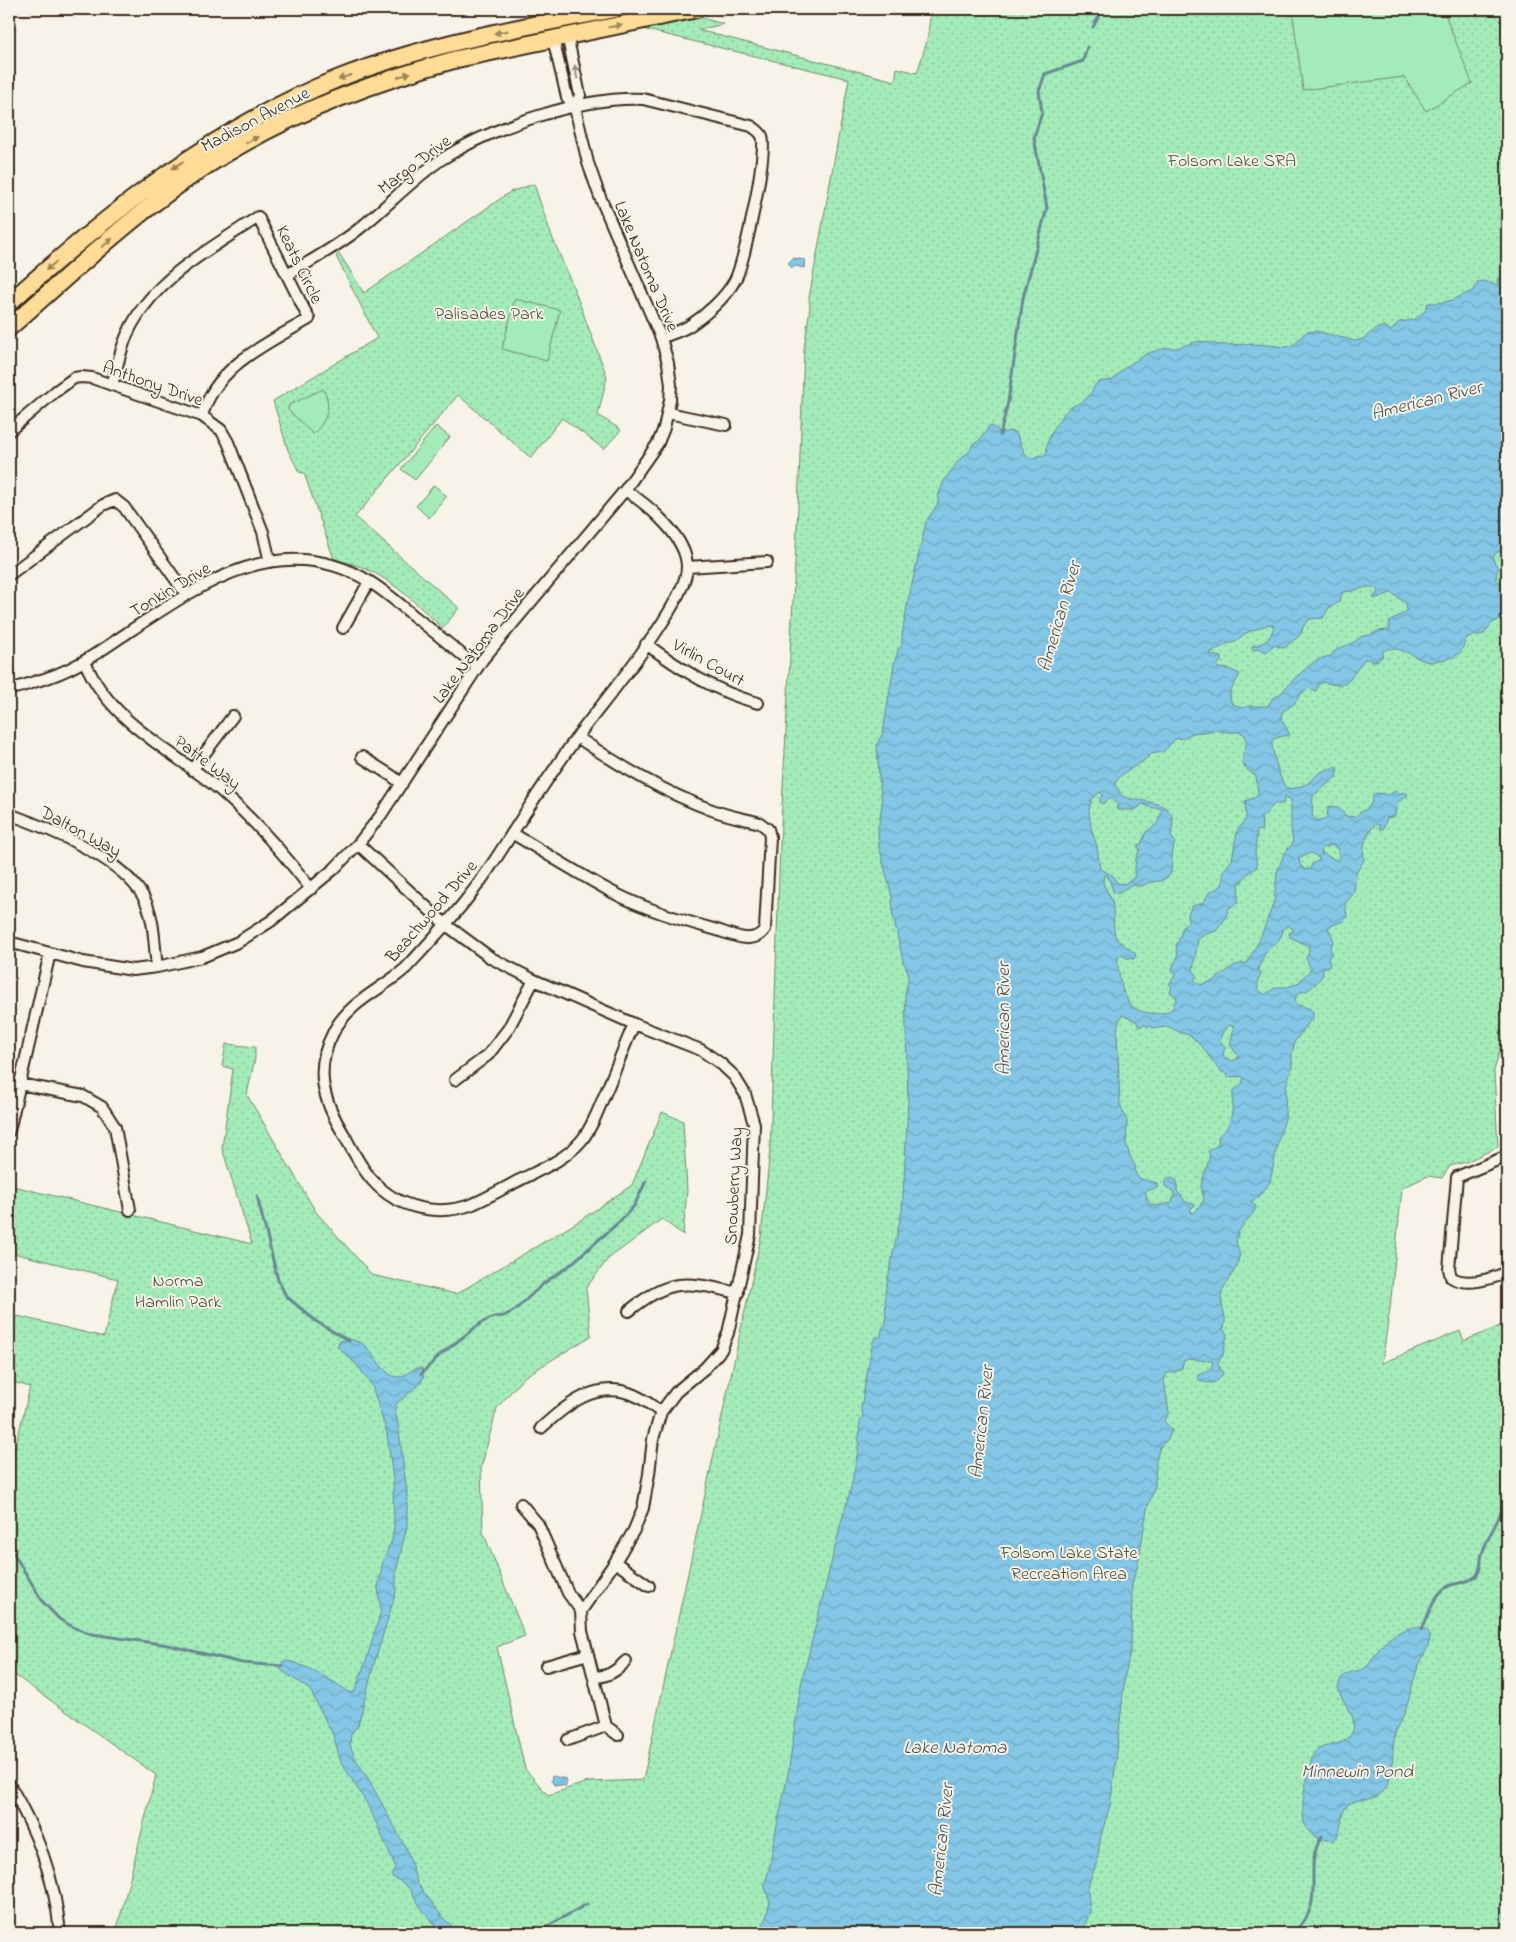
<svg xmlns="http://www.w3.org/2000/svg" width="1516" height="1942" font-family="'Indie Flower',sans-serif">
	<style>
		.park { fill: url(#park-dots); stroke: #6f8a6b }
		.pitch { fill: #a3ebb8; stroke: #6f8a6b }
		.water { fill: url(#water-waves); stroke: #678895; fill-rule: evenodd }
		.lines { fill: none; stroke-linecap: round; stroke-linejoin: round }
		.stream { stroke: #678895; stroke-width: 3 }
		.minor-casing { stroke: #3b2a1e; stroke-width: 14 }
		.primary-casing { stroke: #3b2a1e; stroke-width: 20 }
		.minor { stroke: #f7f3e8; stroke-width: 10 }
		.primary { stroke: #ffdd96; stroke-width: 16 }
		.oneway { fill: #9d845a }
		.oneway2 { fill: #998e83 }
		.labels { text-anchor: middle; stroke-width: 4; stroke-linejoin: round; paint-order: stroke }
		.street-label { font-size: 18px; fill: #3b2a1e; stroke: #f7f3e8 }
		.park-label { font-size: 18px; fill: #50513d; stroke: #f7f3e8 }
		.water-label { font-size: 19px; font-style: italic; fill: #4d5150; stroke: #f7f3e8 }
	</style>
	<defs>
		<pattern id="park-dots" width="8" height="8" patternUnits="userSpaceOnUse" patternTransform="scale(1.25)"><rect width="8" height="8" fill="#a3ebb8"/><path d="M2 2h.1M6 6h.1" fill="none" stroke="#8dca9e" stroke-width="1.8" stroke-linecap="round"/></pattern>
		<pattern id="water-waves" width="16" height="10" patternUnits="userSpaceOnUse" patternTransform="scale(1.25)"><rect width="16" height="10" fill="#84c6e5"/><path d="M0 5q4-4 8 0t8 0" fill="none" stroke="#73aac4"/></pattern>
	</defs>
	<rect width="100%" height="100%" fill="#f7f3e8"/>
	<filter id="ink" filterUnits="userSpaceOnUse"><feTurbulence type="fractalNoise" baseFrequency=".02" numOctaves="2"/><feDisplacementMap in="SourceGraphic" scale="10" xChannelSelector="R" yChannelSelector="G"/><feConvolveMatrix kernelMatrix="1 2 1 2 8 2 1 2 1" color-interpolation-filters="sRGB"/></filter>
	<g filter="url(#ink)">
		<!-- park -->
		<path class="park" d="M 560,9 L 639,9 L 652,12 L 669,9 L 724,24 L 698,30 L 895,81 L 897,68 L 917,73 L 927,41 L 931,9 L 1507,9 L 1507,1024 L 1494,1071 L 1498,1147 L 1466,1162 L 1450,1166 L 1442,1178 L 1428,1176 L 1402,1188 L 1390,1308 L 1382,1363 L 1460,1331 L 1464,1341 L 1507,1323 L 1507,1933 L 116,1933 L 156,1775 L 9,1671 L 9,1452 L 14,1452 L 30,1387 L 9,1381 L 9,1314 L 104,1337 L 118,1279 L 9,1252 L 9,1185 L 252,1244 L 222,1148 L 233,1069 L 222,1066 L 226,1044 L 255,1047 L 255,1058 L 247,1095 L 316,1212 L 372,1275 L 456,1294 L 576,1223 L 632,1185 L 662,1112 L 683,1121 L 687,1190 L 683,1235 L 662,1219 L 608,1259 L 586,1288 L 591,1336 L 524,1377 L 497,1408 L 481,1468 L 483,1532 L 525,1636 L 497,1647 L 525,1769 L 548,1795 L 588,1782 L 643,1780 L 761,1237 L 770,1150 L 780,844 L 798,507 L 804,348 L 810,307 L 809,298 L 849,79 Z
			M 534,184 L 551,234 L 576,294 L 607,377 L 598,415 L 621,430 L 604,449 L 562,418 L 531,458 L 458,395 L 355,517 L 459,608 L 443,628 C 419,607 395,581 364,568 C 355,564 344,562 334,559 L 304,473 L 299,472 L 288,450 L 273,401 L 377,338 L 336,256 L 339,253 L 364,293 L 510,192 Z"/>
		<!-- pitch -->
		<path class="pitch" d="M 1292,9 L 1443,9 L 1472,83 L 1426,111 L 1404,77 L 1303,90 Z
			M 515,299 L 560,310 L 547,361 L 502,349 Z
			M 323,389 C 333,405 326,423 313,434 L 288,410 L 289,405 Z
			M 436,426 L 450,437 L 415,480 L 401,469 Z
			M 434,485 L 447,496 L 429,518 L 416,506 Z"/>
		<!-- water -->
		<path class="water" d="M 793,258 L 805,260 L 804,268 L 796,266 L 792,268 L 788,263 Z
			M 1498,278 L 1501,278 L 1507,284 L 1507,548 L 1496,553 L 1493,557 L 1494,562 L 1499,568 L 1497,571 L 1496,579 L 1499,582 L 1507,585 L 1505,589 L 1507,592 L 1507,616 L 1492,623 L 1484,634 L 1467,637 C 1460,655 1460,657 1440,660 C 1436,660 1432,663 1428,662 C 1414,658 1398,643 1383,651 L 1382,657 C 1375,665 1371,659 1365,659 C 1347,678 1353,691 1323,682 L 1318,685 L 1316,691 L 1308,688 L 1300,695 L 1295,703 L 1282,712 L 1281,719 L 1290,735 L 1278,737 L 1272,740 C 1271,750 1280,780 1286,788 L 1292,789 L 1307,784 L 1319,773 L 1334,767 L 1338,769 L 1336,777 L 1313,796 L 1312,815 L 1317,821 L 1327,818 L 1328,807 C 1336,804 1341,810 1346,816 L 1355,817 C 1364,807 1371,812 1373,795 L 1376,793 L 1389,795 L 1396,790 L 1397,793 L 1407,793 L 1408,795 L 1397,803 L 1395,816 L 1387,818 L 1383,829 L 1380,829 L 1380,825 L 1376,824 C 1366,834 1362,845 1364,860 L 1356,873 L 1354,893 L 1345,904 L 1347,916 L 1343,921 L 1328,927 L 1334,941 L 1330,948 L 1332,954 L 1328,958 L 1330,966 L 1322,968 L 1323,975 C 1316,983 1311,992 1299,992 L 1295,998 L 1296,1004 L 1310,1009 L 1313,1012 L 1313,1017 L 1295,1041 L 1292,1054 L 1292,1067 L 1286,1087 L 1285,1119 L 1279,1137 L 1270,1182 L 1258,1198 L 1251,1201 L 1256,1207 C 1253,1217 1241,1224 1237,1236 C 1234,1244 1241,1250 1239,1258 C 1237,1271 1226,1280 1222,1292 C 1218,1306 1230,1318 1223,1329 L 1227,1334 L 1223,1355 L 1218,1362 L 1219,1366 L 1223,1373 C 1218,1385 1207,1385 1198,1379 L 1198,1375 L 1209,1371 L 1213,1363 L 1212,1361 L 1188,1359 L 1183,1362 L 1182,1368 L 1176,1372 L 1167,1373 L 1164,1380 L 1169,1412 L 1164,1421 L 1172,1430 L 1168,1439 L 1160,1447 L 1156,1460 L 1155,1486 L 1147,1509 L 1139,1559 L 1132,1585 L 1131,1648 L 1125,1675 L 1114,1778 L 1110,1805 L 1101,1835 L 1097,1862 L 1089,1883 L 1088,1892 L 1090,1911 L 1082,1933 L 758,1933 L 765,1922 L 770,1902 L 765,1888 L 765,1882 L 769,1870 L 775,1835 L 788,1774 L 801,1685 L 841,1523 L 851,1488 L 858,1450 L 860,1422 L 863,1415 L 861,1407 L 873,1341 L 876,1337 L 881,1337 L 882,1329 L 886,1323 L 885,1293 L 902,1210 L 904,1180 L 908,1102 L 905,994 L 908,980 L 908,972 L 903,961 L 893,916 L 892,897 L 879,846 L 878,830 L 882,804 L 879,777 L 877,744 L 883,733 L 894,664 L 898,650 L 902,645 L 902,636 L 907,606 L 926,522 L 938,503 L 938,496 L 945,479 L 960,459 L 970,451 L 973,444 L 979,441 L 990,425 C 997,428 999,435 1009,431 L 1016,433 L 1026,456 L 1034,458 L 1040,455 L 1045,456 L 1047,452 C 1044,441 1061,415 1070,408 C 1075,404 1082,403 1087,398 C 1092,393 1093,386 1098,382 L 1113,380 L 1124,368 L 1148,353 L 1166,348 L 1176,348 L 1199,341 L 1221,345 L 1257,344 L 1287,347 L 1295,344 L 1306,332 L 1316,331 L 1355,341 L 1363,339 L 1376,329 L 1384,326 L 1391,331 L 1399,322 L 1414,320 L 1425,311 L 1428,303 C 1448,304 1457,298 1474,290 L 1478,282 L 1484,281 L 1498,286 L 1497,281 ZM 1367,587 L 1374,587 L 1378,589 L 1377,593 L 1373,597 L 1374,599 L 1391,593 L 1406,603 L 1407,611 L 1389,622 L 1390,629 L 1389,630 L 1377,631 L 1371,635 L 1362,636 L 1353,643 L 1337,649 L 1331,656 L 1322,658 L 1314,662 L 1297,676 L 1280,694 L 1272,699 L 1268,706 L 1249,706 L 1242,708 L 1231,703 L 1230,692 L 1240,674 L 1228,669 L 1218,668 L 1217,666 L 1221,661 L 1221,657 L 1211,655 L 1210,653 L 1227,644 L 1235,642 L 1244,634 L 1269,624 L 1274,626 C 1270,640 1266,643 1252,646 L 1252,650 L 1261,649 L 1266,652 L 1274,645 L 1284,648 L 1300,635 L 1304,625 L 1310,619 L 1323,618 L 1329,608 L 1339,602 L 1343,592 L 1352,591 ZM 1213,730 L 1228,732 L 1240,732 L 1245,735 C 1251,754 1230,761 1256,776 L 1258,794 L 1256,797 L 1245,801 L 1246,819 L 1237,831 L 1232,860 L 1223,871 L 1223,884 L 1217,889 L 1210,891 L 1203,903 L 1192,906 L 1188,914 L 1188,922 C 1178,930 1183,936 1176,945 L 1178,956 L 1172,968 L 1175,976 L 1169,984 L 1172,987 L 1170,992 L 1177,998 L 1172,1009 C 1165,1014 1158,1014 1150,1013 C 1143,1012 1137,1011 1132,1006 C 1122,998 1117,970 1118,958 L 1121,955 L 1127,958 L 1134,959 L 1136,954 L 1116,939 C 1112,927 1115,914 1112,902 C 1110,892 1100,886 1104,875 L 1108,876 L 1113,891 L 1118,894 L 1130,885 L 1142,886 L 1150,882 L 1161,881 L 1170,875 C 1173,864 1171,853 1175,842 L 1171,836 C 1171,831 1173,826 1173,821 C 1170,798 1137,803 1122,796 L 1115,784 C 1121,770 1141,766 1151,754 L 1163,752 L 1175,739 C 1187,738 1182,739 1191,734 C 1197,731 1206,733 1213,730 ZM 1100,792 L 1103,795 L 1100,798 L 1100,803 L 1103,804 L 1108,799 L 1112,799 L 1118,805 L 1116,808 L 1118,810 L 1135,810 L 1143,804 L 1152,808 L 1160,808 L 1162,811 L 1157,824 L 1146,832 L 1141,844 L 1137,845 L 1140,849 L 1136,858 L 1134,878 L 1124,884 L 1117,883 L 1113,876 L 1100,869 L 1097,846 L 1091,828 L 1089,811 L 1091,800 ZM 1285,796 L 1291,800 L 1291,829 L 1293,843 L 1284,854 L 1277,872 L 1274,902 L 1260,939 L 1247,963 L 1235,965 L 1213,981 L 1201,985 L 1194,980 L 1197,975 L 1193,970 L 1198,939 L 1206,934 L 1216,931 L 1225,919 L 1229,908 L 1238,903 L 1239,885 L 1247,874 L 1256,868 L 1257,865 L 1255,854 L 1257,831 L 1262,830 L 1261,816 L 1264,816 L 1274,804 L 1283,804 ZM 1331,845 L 1336,847 L 1339,854 L 1339,860 C 1332,860 1328,855 1321,853 L 1322,849 ZM 1311,853 L 1318,857 L 1320,860 L 1312,864 L 1310,869 L 1305,870 L 1300,865 L 1299,858 ZM 1288,925 L 1294,930 L 1289,933 L 1290,937 L 1309,946 L 1309,952 L 1306,958 L 1311,969 L 1297,984 L 1287,987 L 1276,987 L 1266,994 L 1263,994 L 1258,989 L 1258,981 L 1261,974 L 1258,969 C 1261,963 1263,956 1267,951 C 1276,940 1280,944 1283,929 ZM 1122,1015 L 1136,1021 L 1139,1027 L 1144,1025 L 1156,1028 L 1169,1027 L 1181,1033 L 1190,1035 L 1203,1048 L 1220,1071 L 1224,1072 L 1229,1077 L 1240,1076 L 1244,1078 L 1242,1084 L 1233,1091 C 1233,1105 1233,1128 1219,1135 L 1218,1145 L 1208,1151 L 1210,1156 L 1201,1185 L 1204,1200 L 1195,1213 L 1191,1212 L 1190,1210 L 1195,1205 L 1184,1201 L 1182,1196 L 1177,1192 L 1177,1181 L 1171,1177 L 1165,1180 L 1165,1186 L 1174,1192 L 1174,1197 L 1171,1203 L 1155,1206 L 1150,1204 L 1146,1197 L 1146,1191 L 1157,1188 L 1157,1183 L 1141,1179 L 1136,1175 L 1135,1166 L 1130,1156 L 1126,1143 L 1127,1121 L 1120,1104 L 1117,1033 L 1118,1024 ZM 1228,1025 L 1234,1027 L 1230,1045 L 1239,1056 L 1238,1058 L 1233,1061 L 1225,1058 L 1223,1055 L 1225,1047 L 1220,1041 L 1222,1033 Z
			M 349,1339 C 354,1340 360,1342 364,1345 C 373,1353 383,1372 393,1376 C 404,1381 411,1366 422,1368 L 424,1376 L 420,1384 L 396,1404 L 395,1412 L 398,1424 L 407,1493 L 407,1526 L 396,1572 L 396,1592 L 374,1664 L 358,1725 L 351,1734 L 350,1745 L 355,1758 L 369,1780 L 408,1852 L 417,1883 L 444,1919 L 460,1933 L 443,1933 C 436,1925 428,1917 422,1909 C 410,1892 413,1886 392,1877 L 391,1875 L 394,1871 L 395,1865 L 369,1807 L 341,1762 L 333,1735 L 310,1690 L 280,1669 L 283,1661 C 299,1660 336,1683 349,1692 L 354,1693 L 367,1658 L 381,1611 L 378,1587 L 383,1561 L 392,1540 L 394,1527 L 393,1479 L 387,1433 L 372,1386 L 358,1366 L 337,1346 L 340,1341 Z
			M 1414,1627 C 1421,1627 1430,1628 1430,1638 C 1429,1649 1420,1660 1417,1670 C 1412,1684 1409,1700 1404,1714 C 1401,1721 1396,1727 1395,1735 C 1391,1751 1395,1773 1386,1787 C 1376,1804 1361,1796 1349,1804 C 1338,1811 1345,1831 1333,1841 C 1310,1838 1302,1830 1303,1807 C 1303,1795 1305,1785 1309,1774 C 1311,1767 1310,1758 1315,1752 C 1323,1743 1342,1747 1350,1736 C 1364,1717 1335,1699 1339,1684 C 1342,1669 1357,1674 1366,1667 C 1371,1664 1372,1659 1375,1655 C 1385,1640 1396,1631 1414,1627 Z
			M 552,1776 L 566,1779 L 566,1786 L 554,1785 L 551,1780 Z"/>
		<g class="lines">
			<!-- stream -->
			<path class="stream" d="M 1093,27 L 1103,9
				M 1000,435 L 1008,402 L 1023,298 L 1047,208 L 1034,138 L 1042,112 L 1039,91 L 1045,74 L 1083,61 L 1087,47
				M 257,1196 L 278,1280 L 286,1296 L 317,1322 L 349,1341
				M 421,1374 L 440,1355 L 481,1323 L 494,1317 L 504,1316 L 515,1310 L 543,1284 L 570,1265 L 619,1222 L 634,1206 L 646,1181
				M 9,1546 L 43,1602 L 59,1619 L 75,1628 L 92,1634 L 168,1645 L 242,1663 L 283,1666
				M 1422,1629 C 1429,1615 1434,1591 1451,1585 C 1459,1583 1470,1582 1476,1576 C 1482,1570 1480,1561 1482,1554 C 1488,1534 1502,1517 1507,1497
				M 535,1933 L 587,1904
				M 1293,1933 C 1330,1901 1300,1871 1322,1836"/>
			<defs>
				<path id="minor" d="M 567,35 L 580,95 L 575,108
					M 287,275 C 312,260 338,246 360,228 C 388,206 412,179 442,159 C 492,127 583,96 643,99 L 751,126 C 756,129 760,132 762,136 C 768,151 744,264 735,280 C 726,297 706,315 689,326 C 681,331 670,334 661,338
					M 112,385 C 118,364 122,342 133,323 C 159,275 214,247 258,217 L 309,319 C 267,344 216,365 202,416
					M 668,413 L 726,425
					M 9,431 L 56,391 L 74,378 L 81,377 L 92,378 L 112,385 L 202,416 L 221,430 L 228,442 L 263,532 L 270,562
					M 625,490 C 648,505 687,537 687,567 C 687,604 602,703 577,737 C 554,769 532,802 511,835 C 499,854 487,873 473,891 C 453,918 429,943 406,968 C 381,990 348,1002 333,1033 C 314,1069 323,1100 343,1133 C 352,1149 360,1167 373,1181 C 398,1209 439,1217 473,1204 C 487,1198 501,1190 514,1183 C 537,1171 564,1161 581,1141 C 592,1128 598,1110 605,1094 C 615,1071 624,1047 634,1024
					M 687,567 L 767,562
					M 9,575 L 103,505 L 115,500 L 124,507 L 186,594
					M 343,628 L 369,582
					M 646,644 C 682,670 716,692 758,703
					M 85,662 C 111,724 173,750 221,791 C 254,820 285,855 311,889
					M 9,689 C 17,688 26,685 34,682 C 68,673 92,657 121,637 C 196,587 279,526 370,582 C 386,592 401,605 415,617 C 436,633 456,650 477,667
					M 362,757 L 392,776 L 402,784
					M 192,770 L 233,716
					M 9,814 C 50,829 125,859 145,900 C 155,920 154,946 157,967
					M 512,833 C 545,853 577,873 610,891 C 644,909 681,920 717,930 C 733,935 754,946 765,929 L 770,837 L 768,829 L 760,823 C 745,819 728,816 712,810 C 663,792 620,766 577,737
					M 358,844 L 445,924 L 491,958 L 534,980 L 634,1024 L 701,1050 L 720,1063 L 734,1076 L 745,1094 L 754,1124 L 750,1235 L 728,1333 L 721,1350 L 705,1368 L 676,1392 L 661,1412 L 653,1439 L 649,1474 L 643,1508 L 634,1530 L 615,1562 L 581,1611
					M 9,942 L 83,962 L 133,970 L 157,967 L 202,957 L 238,942 L 271,921 L 334,869 L 358,844 L 381,815 L 483,659 L 625,490 L 658,443 L 664,428 L 670,400 L 671,385 L 668,363 L 661,338 L 600,197 L 588,163 L 575,108 L 567,97 L 553,39
					M 455,1080 L 488,1055 L 508,1029 L 534,980
					M 9,1082 L 83,1096 L 102,1107 L 115,1127 L 130,1210
					M 9,1131 L 50,953
					M 1507,1156 L 1457,1177 L 1449,1269 L 1451,1277 C 1466,1287 1492,1279 1507,1272
					M 629,1311 C 671,1276 688,1282 738,1293
					M 541,1428 C 567,1405 596,1379 634,1395 C 644,1399 652,1406 661,1412
					M 521,1504 L 538,1524 L 568,1593 L 581,1611
					M 615,1562 L 649,1586
					M 581,1611 L 582,1631 L 606,1726 L 618,1735
					M 546,1666 L 588,1654
					M 595,1677 C 608,1677 617,1671 626,1661
					M 568,1740 L 606,1726
					M 9,1784 C 37,1831 55,1878 60,1933"/>
				<path id="primary" d="M 9,303 C 108,214 213,129 337,79 C 426,44 521,27 615,9
					M 9,328 C 78,267 147,201 227,153 C 297,110 377,81 457,59 L 697,9"/>
			</defs>
			<!-- minor casing -->
			<use href="#minor" class="minor-casing"/>
			<!-- primary casing -->
			<use href="#primary" class="primary-casing"/>
			<!-- minor -->
			<use href="#minor" class="minor"/>
			<!-- primary -->
			<use href="#primary" class="primary"/>
		</g>
		<!-- one-way arrows -->
		<defs><path id="oneway-solid" d="M-6-.8H1V-3.2L6.5 0L1 3.2V.8H-6Z" transform="scale(1.25)"/></defs>
		<g class="oneway">
			<use href="#oneway-solid" transform="translate(615 26) rotate(-12)"/>
			<use href="#oneway-solid" transform="translate(501 32) rotate(168)"/>
			<use href="#oneway-solid" transform="translate(404 75) rotate(-19)"/>
			<use href="#oneway-solid" transform="translate(345 77) rotate(162)"/>
			<use href="#oneway-solid" transform="translate(252 140) rotate(-28)"/>
			<use href="#oneway-solid" transform="translate(178 165) rotate(146)"/>
			<use href="#oneway-solid" transform="translate(107 243) rotate(-40)"/>
			<use href="#oneway-solid" transform="translate(51 266) rotate(140)"/>
		</g>
		<use class="oneway2" href="#oneway-solid" transform="translate(576 72) rotate(-101)"/>
	</g>
	<g class="labels">
		<!-- street labels -->
		<g class="street-label">
			<text transform="translate(255 119) rotate(-28)" y="6">Madison Avenue</text>
			<text transform="translate(414 164) rotate(-37)" y="6">Margo Drive</text>
			<text transform="translate(300 264) rotate(64)" y="6">Keats Circle</text>
			<text transform="translate(647 266) rotate(67)" y="6">Lake Natoma Drive</text>
			<text transform="translate(153 383) rotate(19)" y="6">Anthony Drive</text>
			<text transform="translate(170 589) rotate(-31)" y="6">Tonkin Drive</text>
			<text transform="translate(478 645) rotate(-53)" y="6">Lake Natoma Drive</text>
			<text transform="translate(709 662) rotate(29)" y="6">Virlin Court</text>
			<text transform="translate(208 762) rotate(37)" y="6">Patte Way</text>
			<text transform="translate(81 831) rotate(28)" y="6">Dalton Way</text>
			<text transform="translate(431 911) rotate(-49)" y="6">Beachwood Drive</text>
			<text transform="translate(733 1186) rotate(-87)" y="6">Snowberry Way</text>
		</g>
		<!-- park labels -->
		<g class="park-label">
			<text x="1232" y="166">Folsom Lake SRA</text>
			<text x="489" y="319">Palisades Park</text>
			<text x="178" y="1286">Norma<tspan x="178" dy="21">Hamlin Park</tspan></text>
			<text x="1069" y="1558">Folsom Lake State<tspan x="1069" dy="21">Recreation Area</tspan></text>
		</g>
		<!-- water labels -->
		<g class="water-label">
			<text transform="translate(1426 399) rotate(-14)" y="7">American River</text>
			<text transform="translate(1058 616) rotate(-74)" y="7">American River</text>
			<text transform="translate(1002 1019) rotate(-90)" y="7">American River</text>
			<text transform="translate(980 1422) rotate(-84)" y="7">American River</text>
			<text x="955" y="1753">Lake Natoma</text>
			<text x="1357" y="1777">Minnewin Pond</text>
			<text transform="translate(940 1840) rotate(-84)" y="7">American River</text>
		</g>
	</g>
	<!-- margin -->
	<rect width="1516" height="1942" fill="none" stroke="#f7f3e8" stroke-width="30"/>
	<rect x="15" y="15" width="1486" height="1912" fill="none" stroke="#3b2a1e" stroke-width="2" filter="url(#ink)"/>
</svg>
